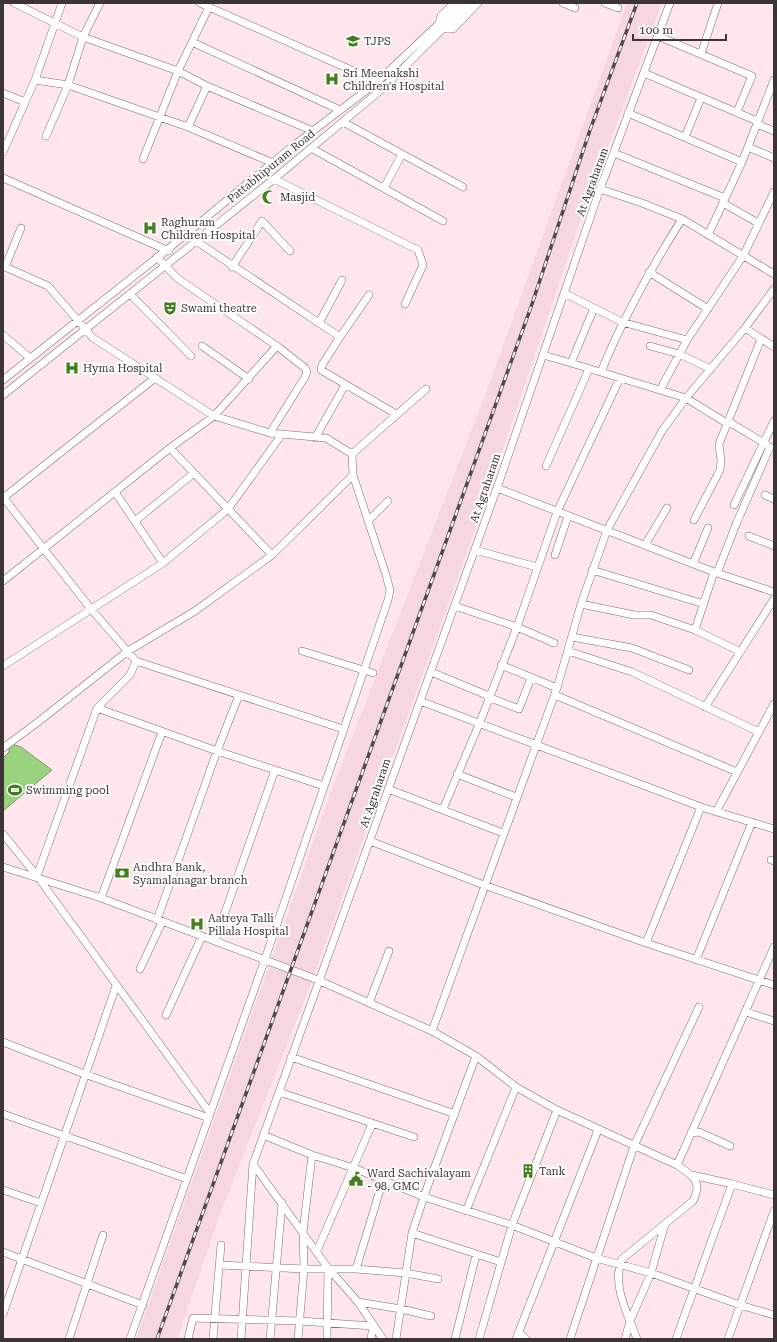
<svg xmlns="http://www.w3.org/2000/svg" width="777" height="1342" font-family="'Roboto Serif',serif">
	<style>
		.built { fill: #f6d7df }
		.water { fill: #99d380; stroke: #7da36a }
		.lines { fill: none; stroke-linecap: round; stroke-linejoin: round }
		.minor-casing { stroke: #806b70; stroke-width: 8 }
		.minor { stroke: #fff; stroke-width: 7 }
		.rail-casing { stroke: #53484b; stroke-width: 3.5 }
		.rail { stroke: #fff; stroke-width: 2; stroke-dasharray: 6; stroke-linecap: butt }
		.labels { text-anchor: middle; stroke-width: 4; stroke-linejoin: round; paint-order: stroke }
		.poi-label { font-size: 11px; fill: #3d3436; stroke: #fff; text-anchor: start }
		.street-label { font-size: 11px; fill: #3d3436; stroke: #fff }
	</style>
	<rect width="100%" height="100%" fill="#ffe6ec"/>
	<!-- built -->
	<path class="built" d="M 627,3 L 662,3 L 580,221 L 490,488 L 310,986 L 221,1212 L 177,1339 L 136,1339 L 332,789 L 487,390 Z"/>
	<!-- water -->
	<path class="water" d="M 9,743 L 21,747 L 52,770 L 3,811 L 3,758 L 9,752 Z"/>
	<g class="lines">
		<defs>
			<path id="minor" d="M 14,3 L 83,37 L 178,71 L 207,86 L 313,131
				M 200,3 L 367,77 L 379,87
				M 563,3 L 575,8
				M 605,3 L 618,8
				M 439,23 L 441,16 L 454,3
				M 443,29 L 453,29 L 478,3
				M 658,36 L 752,76 L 737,112
				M 192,42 L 340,110
				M 701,54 L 718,3
				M 644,73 L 757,121
				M 35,80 L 68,85 L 188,127 L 273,163
				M 3,93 L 25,102
				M 628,113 L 742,162
				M 343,122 L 463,187
				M 757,124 L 774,131
				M 188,127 L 207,86
				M 46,136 L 68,85 L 83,37 L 100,3
				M 685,137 L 701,98
				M 748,147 L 774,158
				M 311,148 L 443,221
				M 3,152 L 35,80 L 62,3
				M 614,153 L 725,198
				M 143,159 L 178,71 L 209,7
				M 3,178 L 169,251
				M 274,179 L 418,250 L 423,265 L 405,304
				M 384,188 L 402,154
				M 600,189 L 642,203 L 682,219 L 774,274
				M 723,203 L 758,223
				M 708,235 L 742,162 L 774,80
				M 196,241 L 340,337 L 322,365 L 321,370 L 396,414
				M 157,257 L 177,278 L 277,346 L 305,368 L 307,372 L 305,377 L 270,433
				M 3,266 L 48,286 L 93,338 L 214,416 L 270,433 L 326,438 L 352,454
				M 5,267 L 21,228
				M 232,267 L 262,221 L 290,251
				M 649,272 L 708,309
				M 564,293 L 622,322 L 687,340
				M 130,294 L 191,356
				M 594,308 L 571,363 L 686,398 L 728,424
				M 319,323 L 342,280
				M 745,328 L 774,347
				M 3,335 L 30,358
				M 340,337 L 369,295
				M 202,346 L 249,379
				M 650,346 L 679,354 L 711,369
				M 543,355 L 571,363
				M 601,372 C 623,318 651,268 682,219
				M 3,380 L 168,249 L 289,149 L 376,83 L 461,3
				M 660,390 L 687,340 L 743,256 L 774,192
				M 3,395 L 274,179 L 381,90 L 469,3
				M 729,422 L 766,444
				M 315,438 L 345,385
				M 170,448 L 272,555
				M 546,466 L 589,369
				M 497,488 L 714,572 L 774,592
				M 115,492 L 163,563
				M 765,495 L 774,499
				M 3,497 L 91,609 L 136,661 L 130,675 L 97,708 L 37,876
				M 3,498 L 155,378
				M 734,505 L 774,421
				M 694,520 L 720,470 L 721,461 L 719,444 L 761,339
				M 135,521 L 194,473
				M 368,521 L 388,501
				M 749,536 L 774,546
				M 645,545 L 667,508
				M 475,550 L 537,567
				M 555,555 L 568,516
				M 693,564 L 708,528
				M 592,570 L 704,604
				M 717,573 L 737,522 L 770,447
				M 3,581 L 170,448 L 214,416 L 277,346
				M 581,604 L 634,615 L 651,615 L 695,630 L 739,651
				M 455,606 L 517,627 L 554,643
				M 695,630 L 714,572
				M 572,637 L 632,648 L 689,670
				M 302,651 L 373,673
				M 568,651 L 632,672 L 759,732
				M 136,661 L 343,729
				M 501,665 L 557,688
				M 3,666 L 163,563 L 228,509 L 282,434
				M 431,672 L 489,696
				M 555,695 L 737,772
				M 488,697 L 519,709 L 531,678
				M 420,701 L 701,807 L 774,829
				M 705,707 L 774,599
				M 97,708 L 217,751 L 324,786
				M 3,748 L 38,722 L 128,651 L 195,611 L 272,555 L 353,475
				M 457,774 L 516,797
				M 388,789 L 503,833
				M 443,809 L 480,722 L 517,627 L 557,512 L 620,378
				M 716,812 L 774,704
				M 3,834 L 37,876 L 210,1113
				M 370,841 L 484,885 L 646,943 L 774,985
				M 771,860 L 774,861
				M 3,867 L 101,898 L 318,980 L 432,1031 L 476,1056 L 516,1087 L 557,1110 L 677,1165 C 693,1176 703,1181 693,1201 L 622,1259 C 611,1284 628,1315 637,1339
				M 101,898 L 162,732
				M 157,920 L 217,751 L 239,695
				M 215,941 L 275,770
				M 646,943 L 701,807
				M 696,960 L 752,822
				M 140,969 L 162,922
				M 369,1003 L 389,951
				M 746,1012 L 774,1021
				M 166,1015 L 202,936
				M 432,1031 L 557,688 L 581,604 L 607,530 L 662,431 L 686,398 L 745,328 L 774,289
				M 3,1042 L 87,1075 L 209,1118
				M 291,1057 L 455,1114
				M 279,1092 L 414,1137
				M 3,1114 L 187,1179
				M 691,1133 L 699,1132 L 730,1146
				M 263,1135 L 312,1155 L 354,1168 L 424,1197 L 512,1225 L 596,1258 L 651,1273 L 740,1305 L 774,1315
				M 677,1165 L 774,947
				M 692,1175 L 732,1184 L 774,1195
				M 3,1190 L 41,1203
				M 466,1211 L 516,1087
				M 412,1233 L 501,1262
				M 317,1251 L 372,1124
				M 3,1252 L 143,1305
				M 220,1265 L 304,1269 L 356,1269 L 406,1273 L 438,1279
				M 356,1269 L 383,1180
				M 358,1302 L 401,1309 L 431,1316
				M 3,1314 L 116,986
				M 520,1333 L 526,1339
				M 69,1339 L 103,1235
				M 130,1339 L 265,959 L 388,600 L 390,590 L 386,575 L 353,475 L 352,454 L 426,389
				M 188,1339 L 193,1318 L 300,1321 L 373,1326 L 371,1339
				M 213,1339 L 221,1245
				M 241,1339 L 253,1164
				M 270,1339 L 282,1203
				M 298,1339 L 304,1269 L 303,1232 L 312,1155
				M 327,1339 L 328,1268
				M 383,1339 L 358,1302 L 328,1268 L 253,1164 L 497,488 L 600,189 L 670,3
				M 396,1339 L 412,1233 L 428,1185 L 476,1056
				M 455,1339 L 476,1255
				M 479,1339 L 512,1225 L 557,1110
				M 516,1339 L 598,1130
				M 570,1339 L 634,1146 L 699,1007
				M 625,1339 L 630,1321 L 651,1273 L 665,1224
				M 676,1339 L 732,1184
				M 728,1339 L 774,1211"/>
		</defs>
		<!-- minor casing -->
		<use href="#minor" class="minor-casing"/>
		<!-- minor -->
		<use href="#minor" class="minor"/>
		<defs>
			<path id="rail" d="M 157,1339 L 531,307 L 590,130 L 637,3"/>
		</defs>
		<!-- rail casing -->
		<use href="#rail" class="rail-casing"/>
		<!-- rail -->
		<use href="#rail" class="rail"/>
	</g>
	<!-- icons -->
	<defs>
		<symbol id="university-bare" viewBox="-9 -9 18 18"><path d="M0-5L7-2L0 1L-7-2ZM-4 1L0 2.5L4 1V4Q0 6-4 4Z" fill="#42801f" stroke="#fff" stroke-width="2.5" paint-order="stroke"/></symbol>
		<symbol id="hospital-bare" viewBox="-9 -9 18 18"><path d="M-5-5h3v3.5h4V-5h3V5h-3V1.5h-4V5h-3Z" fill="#42801f" stroke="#fff" stroke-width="2.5" paint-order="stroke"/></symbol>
		<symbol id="mosque-bare" viewBox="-9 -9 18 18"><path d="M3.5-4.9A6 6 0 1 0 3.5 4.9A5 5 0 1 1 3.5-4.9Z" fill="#42801f" stroke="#fff" stroke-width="2.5" paint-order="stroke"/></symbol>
		<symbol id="theatre-bare" viewBox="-9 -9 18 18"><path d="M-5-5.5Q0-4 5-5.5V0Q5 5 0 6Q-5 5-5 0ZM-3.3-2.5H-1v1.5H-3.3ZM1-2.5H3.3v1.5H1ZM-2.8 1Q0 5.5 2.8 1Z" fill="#42801f" stroke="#fff" stroke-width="2.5" paint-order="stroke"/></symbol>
		<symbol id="stadium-bare" viewBox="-9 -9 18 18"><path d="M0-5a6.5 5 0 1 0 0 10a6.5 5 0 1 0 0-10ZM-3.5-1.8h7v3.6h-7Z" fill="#42801f" stroke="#fff" stroke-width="2.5" paint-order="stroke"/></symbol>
		<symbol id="bank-bare" viewBox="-9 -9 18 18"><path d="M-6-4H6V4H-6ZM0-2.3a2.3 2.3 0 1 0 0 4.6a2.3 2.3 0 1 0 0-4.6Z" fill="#42801f" stroke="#fff" stroke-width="2.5" paint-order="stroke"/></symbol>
		<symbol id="building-bare" viewBox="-9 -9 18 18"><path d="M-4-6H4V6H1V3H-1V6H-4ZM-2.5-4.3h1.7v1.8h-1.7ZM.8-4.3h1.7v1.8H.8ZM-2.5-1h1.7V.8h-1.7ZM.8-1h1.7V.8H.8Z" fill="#42801f" stroke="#fff" stroke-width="2.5" paint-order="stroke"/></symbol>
		<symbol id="civic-bare" viewBox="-9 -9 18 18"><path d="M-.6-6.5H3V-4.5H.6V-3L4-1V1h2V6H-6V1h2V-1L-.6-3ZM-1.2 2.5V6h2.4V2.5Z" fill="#42801f" stroke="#fff" stroke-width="2.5" paint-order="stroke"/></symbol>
	</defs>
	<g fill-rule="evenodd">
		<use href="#university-bare" x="343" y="31" width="20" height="20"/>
		<use href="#hospital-bare" x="322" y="69" width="20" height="20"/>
		<use href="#mosque-bare" x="259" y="187" width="20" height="20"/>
		<use href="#hospital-bare" x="140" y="218" width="20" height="20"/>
		<use href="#theatre-bare" x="160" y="298" width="20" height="20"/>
		<use href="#hospital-bare" x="62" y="358" width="20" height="20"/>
		<use href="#stadium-bare" x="5" y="780" width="20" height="20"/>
		<use href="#bank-bare" x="112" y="863" width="20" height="20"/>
		<use href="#hospital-bare" x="187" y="914" width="20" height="20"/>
		<use href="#building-bare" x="518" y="1161" width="20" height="20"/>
		<use href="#civic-bare" x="346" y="1169" width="20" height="20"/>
	</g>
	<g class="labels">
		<!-- poi labels -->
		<g class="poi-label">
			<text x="364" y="45">TJPS</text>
			<text x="343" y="77">Sri Meenakshi<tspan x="343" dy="13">Children's Hospital</tspan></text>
			<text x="280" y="201">Masjid</text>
			<text x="161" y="226">Raghuram<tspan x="161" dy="13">Children Hospital</tspan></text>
			<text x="181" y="312">Swami theatre</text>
			<text x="83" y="372">Hyma Hospital</text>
			<text x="26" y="794">Swimming pool</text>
			<text x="133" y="871">Andhra Bank,<tspan x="133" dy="13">Syamalanagar branch</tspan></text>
			<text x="208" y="922">Aatreya Talli<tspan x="208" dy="13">Pillala Hospital</tspan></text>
			<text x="539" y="1175">Tank</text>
			<text x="367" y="1177">Ward Sachivalayam<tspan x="367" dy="13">- 98, GMC</tspan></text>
		</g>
		<!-- street labels -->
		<g class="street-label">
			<text transform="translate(271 166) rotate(-39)" y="4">Pattabhipuram Road</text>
			<text transform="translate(592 182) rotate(-70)" y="4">At Agraharam</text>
			<text transform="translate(485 488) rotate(-71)" y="4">At Agraharam</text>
			<text transform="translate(375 793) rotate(-71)" y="4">At Agraharam</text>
		</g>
	</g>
	<!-- border -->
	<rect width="777" height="1342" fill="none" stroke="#3d3436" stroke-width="8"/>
	<!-- scale -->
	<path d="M633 34v6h93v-6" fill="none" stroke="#3d3436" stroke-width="2"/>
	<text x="639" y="34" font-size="12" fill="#3d3436" stroke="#ffffff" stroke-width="3" paint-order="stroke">100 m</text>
</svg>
